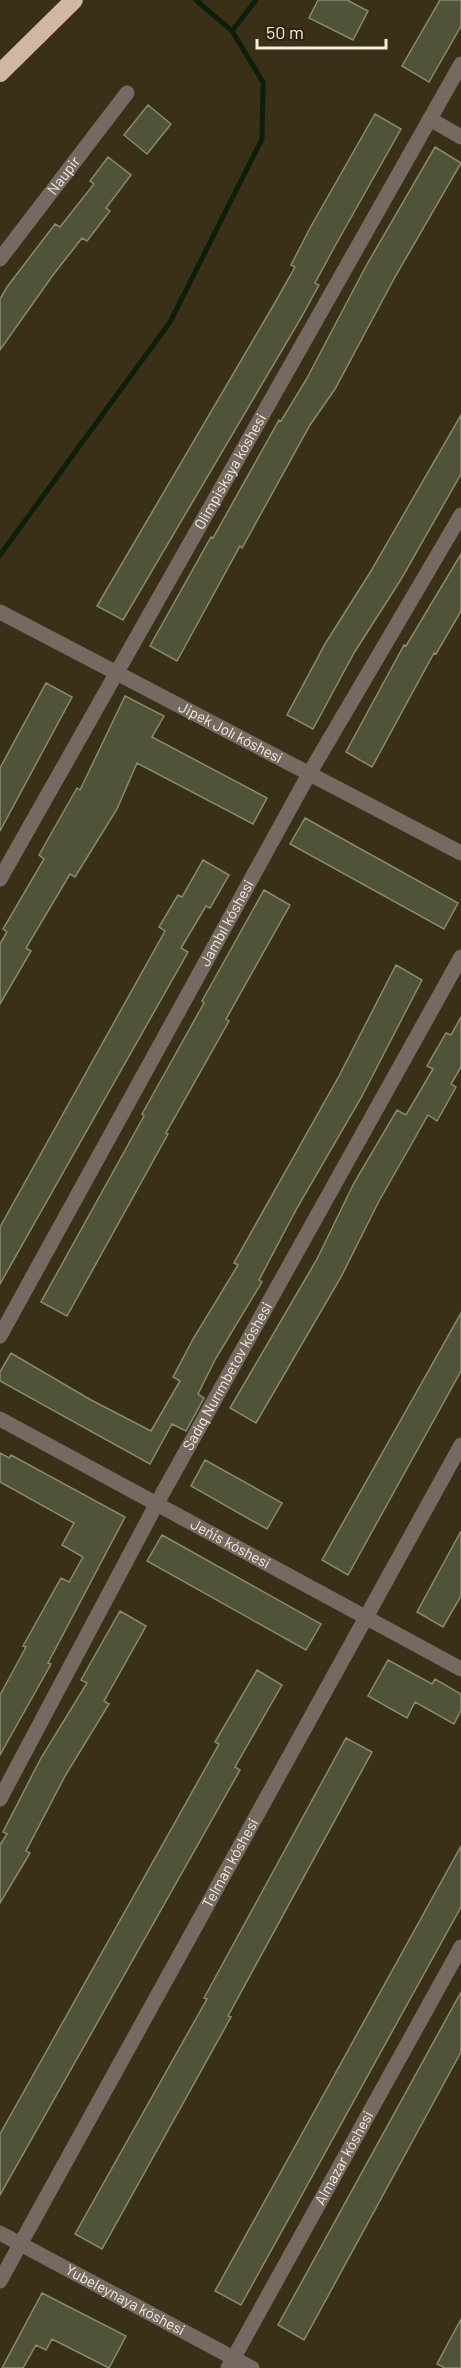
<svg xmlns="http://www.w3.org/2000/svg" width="461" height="2368" font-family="Barlow,sans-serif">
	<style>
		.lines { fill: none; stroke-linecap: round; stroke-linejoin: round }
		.stream { stroke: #0f1e0a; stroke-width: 5 }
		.building { fill: #515338; stroke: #878b6e; stroke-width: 1.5 }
		.minor { stroke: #746a61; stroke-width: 15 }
		.highway { stroke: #d1b7a2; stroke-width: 18 }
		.labels { text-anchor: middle; stroke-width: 6; stroke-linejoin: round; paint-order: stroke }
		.street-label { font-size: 15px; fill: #f3edde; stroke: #30260d }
	</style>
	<rect width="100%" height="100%" fill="#3a3017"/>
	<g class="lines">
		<!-- stream -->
		<path class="stream" d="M 232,31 L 256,0
			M 0,555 L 170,322 L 262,139 L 263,82 L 232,31 L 196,0"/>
	</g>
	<!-- building -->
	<path class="building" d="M 318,0 L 347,0 L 368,11 L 353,40 L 309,18 Z
		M 440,0 L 461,0 L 461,26 L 429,82 L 402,66 Z
		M 148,105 L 171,124 L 147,154 L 124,135 Z
		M 375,114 L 401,129 L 335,246 L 315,283 L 319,285 L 301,318 L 123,620 L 97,606 L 273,306 L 295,267 L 291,265 L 310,228 Z
		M 435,147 L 461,163 L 395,277 L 335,389 L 310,425 L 242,548 L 240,546 L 177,661 L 150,646 L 211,537 L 213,538 L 279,420 L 281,421 L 306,380 L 366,266 Z
		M 108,157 L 131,175 L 106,208 L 110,211 L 87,241 L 82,238 L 53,275 L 0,350 L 0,299 L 7,287 L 55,224 L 60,227 L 94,184 L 90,181 Z
		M 461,415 L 461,474 L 400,581 L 354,653 L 313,729 L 287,715 L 325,644 L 371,571 Z
		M 461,554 L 461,611 L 436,654 L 434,653 L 372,767 L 346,752 L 404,645 L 406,646 Z
		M 46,683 L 72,697 L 0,831 L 0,768 Z
		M 125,696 L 164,716 L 152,737 L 267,798 L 253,824 L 137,763 L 117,809 L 75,877 L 70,874 L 26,948 L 31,951 L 0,1004 L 0,944 L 7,932 L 3,929 L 44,859 L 39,855 L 77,788 L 80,790 Z
		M 305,818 L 458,903 L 444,929 L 290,844 Z
		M 203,860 L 229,875 L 210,908 L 206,906 L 181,948 L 188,952 L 0,1284 L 0,1227 L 165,931 L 159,927 L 178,895 L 182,897 Z
		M 264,890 L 290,905 L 226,1019 L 229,1021 L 166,1133 L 168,1134 L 67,1316 L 41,1302 L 144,1116 L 142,1114 L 204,1003 L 202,1001 Z
		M 396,965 L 422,980 L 361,1098 L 297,1208 L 259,1280 L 262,1282 L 216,1358 L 198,1394 L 204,1398 L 186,1431 L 172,1424 L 150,1464 L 0,1381 L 0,1372 L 11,1353 L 91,1400 L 151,1431 L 180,1381 L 173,1377 L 193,1339 L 238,1265 L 234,1263 L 339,1076 Z
		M 461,1017 L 461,1067 L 451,1084 L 456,1087 L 437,1121 L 428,1115 L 379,1201 L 341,1277 L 256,1423 L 230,1408 L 317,1259 L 354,1183 L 397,1110 L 406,1115 L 433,1069 L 427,1066 L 446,1033 L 451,1035 Z
		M 461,1313 L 461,1371 L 348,1575 L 322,1560 Z
		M 0,1453 L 9,1458 L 11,1455 L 125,1517 L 48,1663 L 51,1664 L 0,1755 L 0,1695 L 26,1647 L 23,1646 L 61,1578 L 69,1582 L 83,1557 L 62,1545 L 74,1523 L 0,1482 Z
		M 205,1460 L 282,1503 L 267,1529 L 191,1486 Z
		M 461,1531 L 461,1596 L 443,1627 L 417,1612 Z
		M 162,1535 L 321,1624 L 306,1650 L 147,1561 Z
		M 120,1611 L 146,1626 L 104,1701 L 109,1704 L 65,1776 L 26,1851 L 30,1853 L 0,1903 L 0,1845 L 7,1834 L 3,1832 L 41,1758 L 87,1683 L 81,1680 Z
		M 388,1660 L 432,1684 L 435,1679 L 461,1694 L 461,1710 L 454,1724 L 415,1702 L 407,1718 L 368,1696 Z
		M 257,1670 L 282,1685 L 235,1767 L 240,1770 L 0,2195 L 0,2134 L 219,1744 L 215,1742 Z
		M 346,1738 L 372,1752 L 228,2016 L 231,2017 L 102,2249 L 75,2234 L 207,1999 L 204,1998 Z
		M 461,1846 L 461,1907 L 241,2305 L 215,2291 Z
		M 461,1992 L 461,2052 L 304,2340 L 278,2325 Z
		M 42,2293 L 126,2336 L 109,2368 L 52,2339 L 46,2350 L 36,2345 L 23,2368 L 2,2368 Z
		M 461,2319 L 461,2368 L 445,2368 L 437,2364 Z"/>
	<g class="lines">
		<!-- minor -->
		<g class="minor">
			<path d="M 430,119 L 461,137"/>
			<path id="s1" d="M 0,259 L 127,93"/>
			<path id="s2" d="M 0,612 L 461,853"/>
			<path id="s3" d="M 0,879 L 461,64"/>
			<path id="s4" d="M 0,1336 L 309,774 L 461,515"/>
			<path id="s5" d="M 0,1419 L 461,1669"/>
			<path id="s6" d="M 0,1799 L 156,1505 L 461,957"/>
			<path id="s7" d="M 0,2233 L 252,2368"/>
			<path id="s8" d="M 0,2281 L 461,1445"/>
			<path id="s9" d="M 228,2368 L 461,1947"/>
		</g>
		<!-- highway -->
		<path class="highway" d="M 0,73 L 74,0"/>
	</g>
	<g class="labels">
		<!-- street labels -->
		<g class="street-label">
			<text dy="5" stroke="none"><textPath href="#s1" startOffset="105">Naupir</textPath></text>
			<text dy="5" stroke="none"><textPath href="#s3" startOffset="468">Olimpiskaya kóshesi</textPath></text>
			<text dy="5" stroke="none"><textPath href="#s2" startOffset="260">Jipek Jolı kóshesi</textPath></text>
			<text dy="5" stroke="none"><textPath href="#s4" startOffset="471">Jambıl kóshesi</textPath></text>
			<text dy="5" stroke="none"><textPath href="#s6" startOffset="480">Sadıq Nurımbetov kóshesi</textPath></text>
			<text dy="5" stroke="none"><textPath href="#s5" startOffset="262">Jeńis kóshesi</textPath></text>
			<text dy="5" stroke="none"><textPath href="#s8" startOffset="477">Telman kóshesi</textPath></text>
			<text dy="5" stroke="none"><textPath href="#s9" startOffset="240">Almazar kóshesi</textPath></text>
			<text dy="5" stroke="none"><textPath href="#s7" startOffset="142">Yubeleynaya kóshesi</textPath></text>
		</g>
	</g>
	<!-- scale -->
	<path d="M257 39v9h129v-9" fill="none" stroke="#f3edde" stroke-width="3"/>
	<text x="266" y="39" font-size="18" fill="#f3edde" stroke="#30260d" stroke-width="4.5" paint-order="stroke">50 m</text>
</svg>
